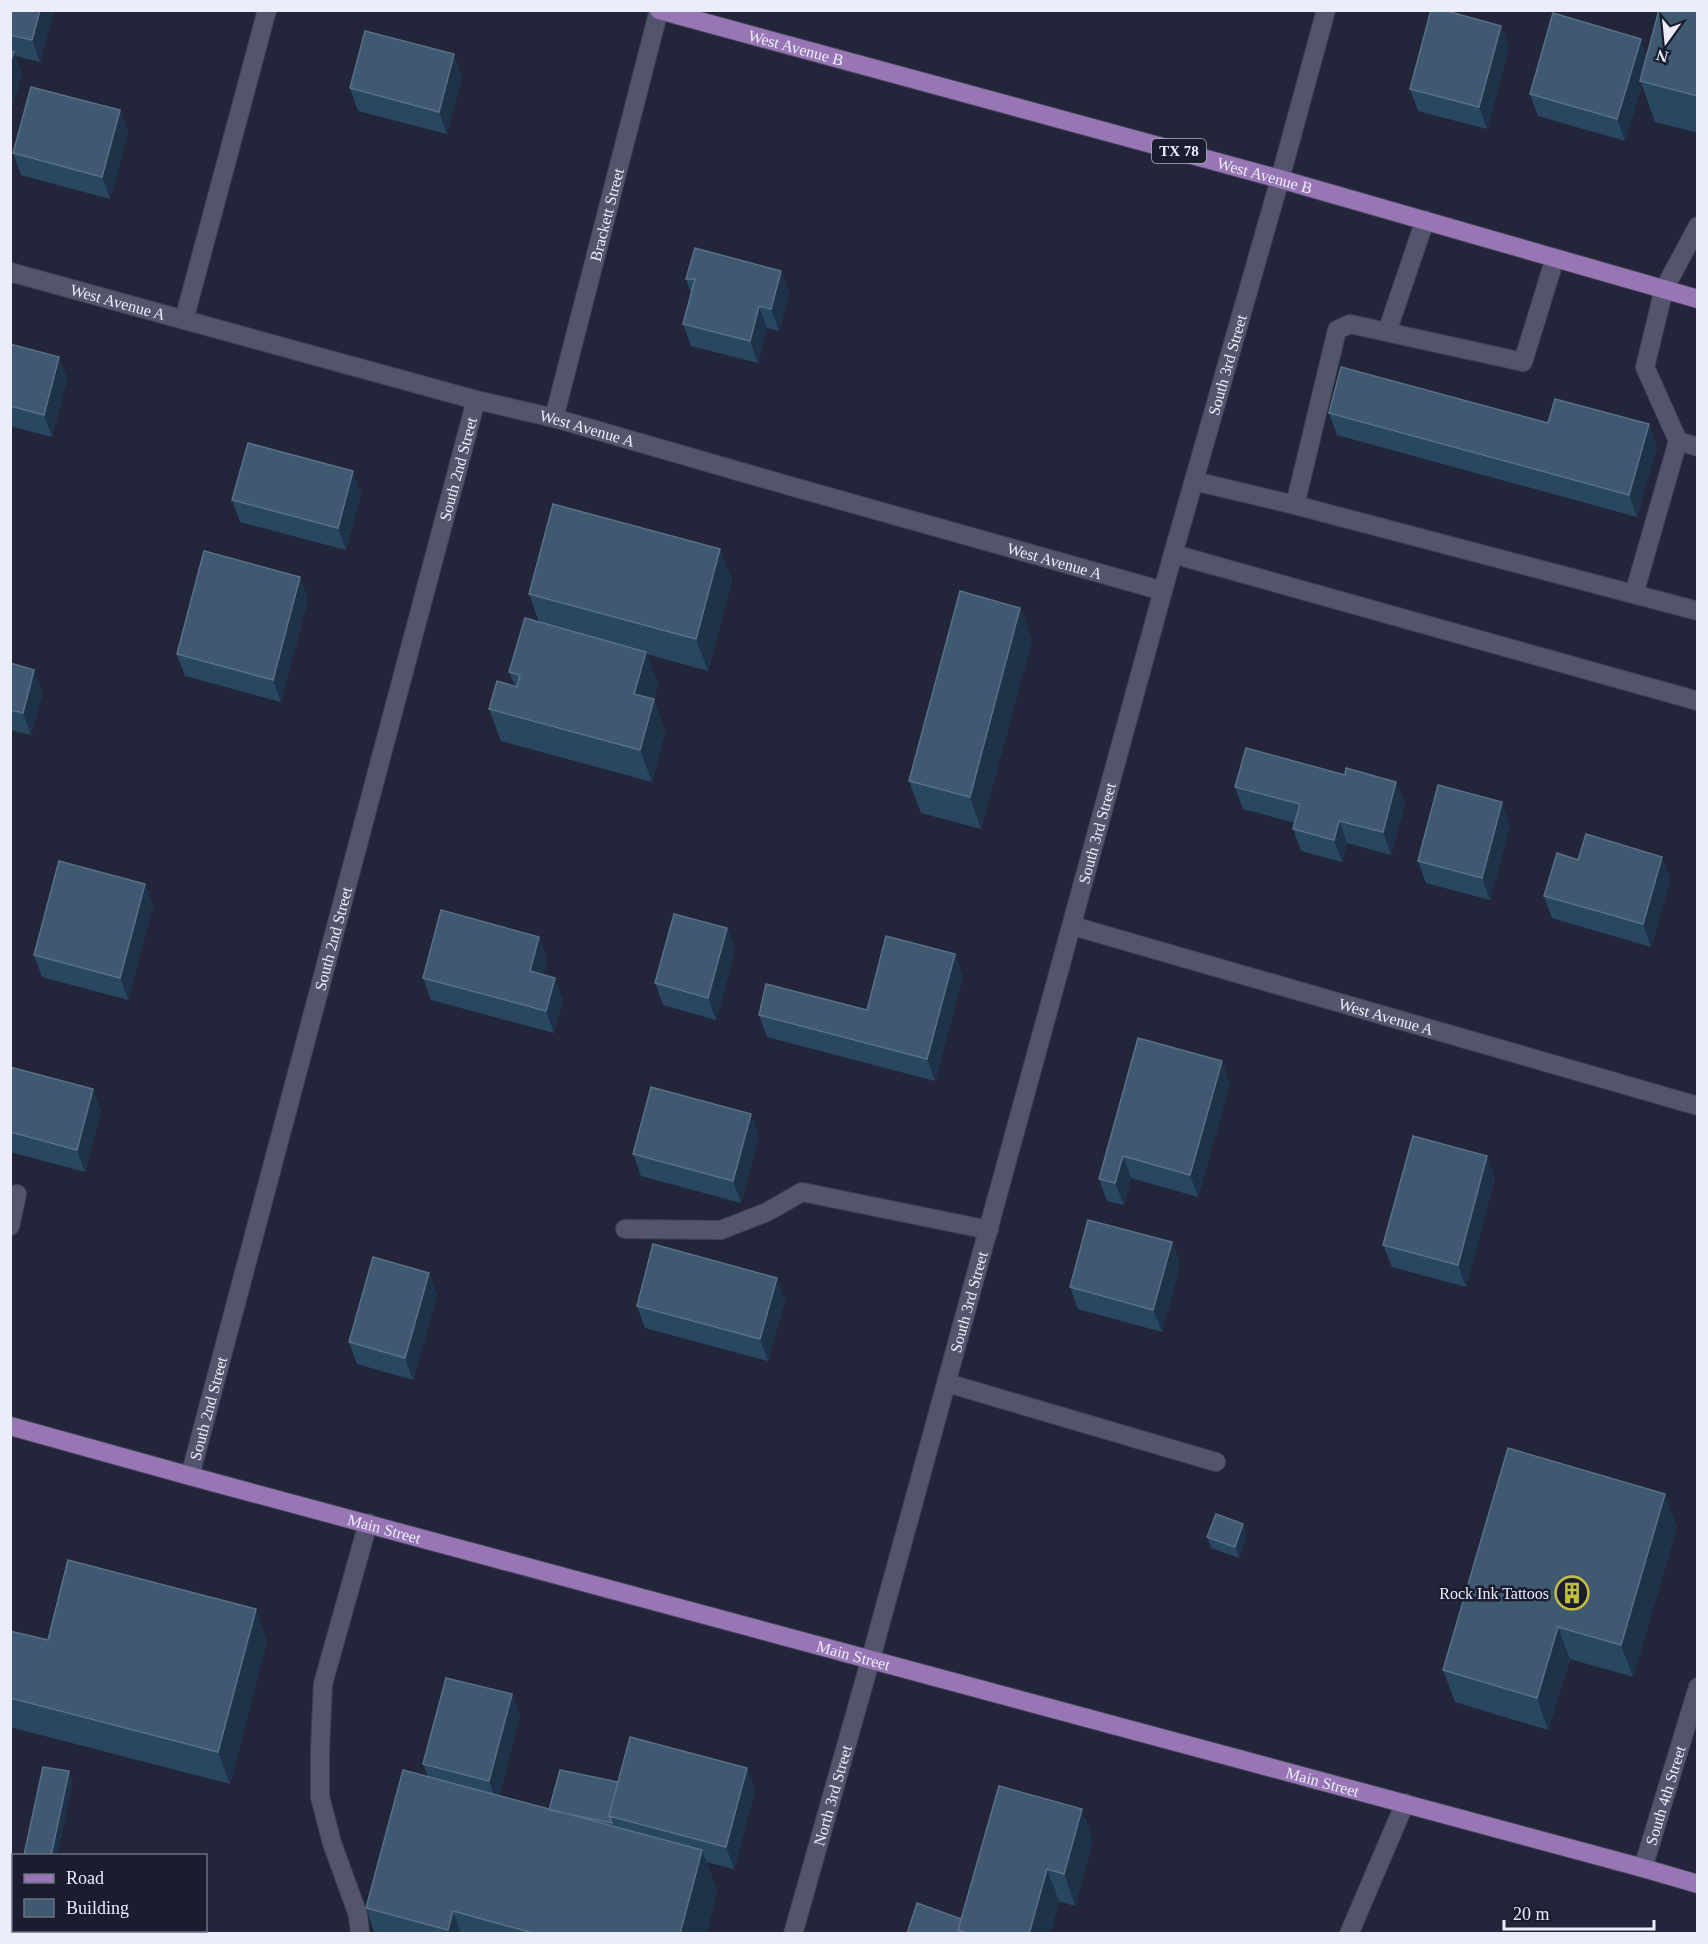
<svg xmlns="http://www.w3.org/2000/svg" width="1708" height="1944" font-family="'Times New Roman',serif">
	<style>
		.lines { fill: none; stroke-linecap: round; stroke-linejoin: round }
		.minor-casing { stroke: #424455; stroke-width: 20 }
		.major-casing { stroke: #424455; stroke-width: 20 }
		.minor { stroke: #52556b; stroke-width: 18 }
		.major { stroke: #9875b5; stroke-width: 18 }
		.wall { fill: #2a4760 }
		.shaded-wall { fill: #1e334a }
		.building { fill: #3e5970; stroke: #597086; stroke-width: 1.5 }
		.labels { text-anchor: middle; stroke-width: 5; stroke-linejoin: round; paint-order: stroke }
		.shield { fill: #1a1c2f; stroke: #acaebe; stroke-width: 1.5 }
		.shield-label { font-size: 15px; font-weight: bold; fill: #ebedfb }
		.street-label { font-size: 16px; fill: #ebedfb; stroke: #1a1c2f }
		.poi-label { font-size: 16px; fill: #ebedfb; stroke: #1a1c2f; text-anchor: end }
	</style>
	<rect width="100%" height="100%" fill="#23263a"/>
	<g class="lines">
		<defs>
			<g id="minor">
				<path d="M 1698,226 L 1664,289 L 1645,367 L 1678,441 L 1698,447"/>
				<path id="s1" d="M 10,272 L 476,400 L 554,418 L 783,484 L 1163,591"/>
				<path d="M 184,320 L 267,10"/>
				<path d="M 1387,332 L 1425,220"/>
				<path id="s2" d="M 554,418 L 659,10"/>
				<path d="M 1194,481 L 1295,505 L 1698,611"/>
				<path d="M 1295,505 L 1337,330 L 1350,324 L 1523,362 L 1555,258"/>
				<path d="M 1173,554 L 1698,701"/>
				<path d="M 1634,594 L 1678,441"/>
				<path id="s3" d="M 1073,926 L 1698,1106"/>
				<path d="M 10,1226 L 17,1194"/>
				<path d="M 625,1229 L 721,1230 L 767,1212 L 802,1192 L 989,1230"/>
				<path d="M 947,1383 L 1216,1462"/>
				<path id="s4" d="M 190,1476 L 476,400"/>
				<path id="s5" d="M 1643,1868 L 1698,1687"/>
				<path d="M 360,1934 L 358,1915 L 332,1843 L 320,1797 L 320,1750 L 323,1684 L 368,1523"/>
				<path id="s6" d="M 793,1934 L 871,1658 L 1173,554 L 1280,179 L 1326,10"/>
				<path d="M 1349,1934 L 1405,1803"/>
			</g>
			<g id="major">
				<path id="s7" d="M 659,10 L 1280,179 L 1698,299"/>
				<path id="s8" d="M 10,1426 L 190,1476 L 1643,1868 L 1698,1884"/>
			</g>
		</defs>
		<!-- minor casing -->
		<use href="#minor" class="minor-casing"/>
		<!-- major casing -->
		<use href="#major" class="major-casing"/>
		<!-- minor -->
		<use href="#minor" class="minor"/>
		<!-- major -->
		<use href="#major" class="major"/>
	</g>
	<!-- wall -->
	<path class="wall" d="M 10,10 L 54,10 L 40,62 L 15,56 L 22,74 L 10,113 Z
		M 1698,10 L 1698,133 L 1655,122 L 1642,85 L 1625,141 L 1538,116 L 1530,94 L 1647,55 Z
		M 1509,48 L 1487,129 L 1418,111 L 1410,89 Z
		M 462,77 L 447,134 L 358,111 L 350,88 Z
		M 120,110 L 128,132 L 110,199 L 21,175 L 13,153 Z
		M 781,271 L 789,293 L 779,331 L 767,328 L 758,363 L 691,346 L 683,324 L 691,293 L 686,279 Z
		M 10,344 L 59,357 L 67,379 L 52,437 L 10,426 Z
		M 1329,413 L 1548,423 L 1657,446 L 1637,517 L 1337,435 Z
		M 361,493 L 346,550 L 240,522 L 232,500 Z
		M 720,549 L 732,581 L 708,671 L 647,654 L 658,684 L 654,699 L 665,732 L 652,782 L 501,741 L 489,709 L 515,686 L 509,672 L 539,622 L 529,594 Z
		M 300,577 L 308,599 L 281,702 L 185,676 L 177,654 Z
		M 1032,640 L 981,829 L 921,813 L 909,781 Z
		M 10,663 L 43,692 L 31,735 L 10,730 Z
		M 1345,775 L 1396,782 L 1405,804 L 1391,855 L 1347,843 L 1342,862 L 1301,851 L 1293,829 L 1295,823 L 1243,809 L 1235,787 Z
		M 1510,825 L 1490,900 L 1426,883 L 1418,861 Z
		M 1662,857 L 1670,879 L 1651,947 L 1552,918 L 1544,896 L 1578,860 Z
		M 145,884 L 153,906 L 128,1000 L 42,977 L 34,955 Z
		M 727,928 L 735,950 L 716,1020 L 663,1005 L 655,983 Z
		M 539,937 L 547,959 L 543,975 L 563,1000 L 554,1033 L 431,1000 L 423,978 Z
		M 963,976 L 935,1081 L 767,1037 L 759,1015 L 867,1010 Z
		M 1138,1038 L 1230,1083 L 1198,1197 L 1131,1178 L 1124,1205 L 1107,1201 L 1099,1179 Z
		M 10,1067 L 101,1111 L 85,1172 L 10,1152 Z
		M 759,1136 L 741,1203 L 641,1176 L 633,1154 Z
		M 1495,1178 L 1466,1287 L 1392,1267 L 1383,1245 Z
		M 1172,1242 L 1180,1264 L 1162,1332 L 1078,1309 L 1070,1287 Z
		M 429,1273 L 437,1295 L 413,1380 L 357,1364 L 349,1342 Z
		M 785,1300 L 768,1361 L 645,1328 L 637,1306 Z
		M 1243,1524 L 1247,1535 L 1239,1558 L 1211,1548 L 1207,1537 Z
		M 1677,1527 L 1633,1677 L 1570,1659 L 1548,1730 L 1455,1702 L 1443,1670 Z
		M 10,1631 L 48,1640 L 267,1641 L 230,1784 L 10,1727 Z
		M 512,1694 L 520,1716 L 499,1796 L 550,1810 L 618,1782 L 755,1790 L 734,1869 L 706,1862 L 717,1891 L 706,1934 L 375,1934 L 366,1908 L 428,1777 L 423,1764 Z
		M 1093,1841 L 1075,1906 L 1059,1901 L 1050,1934 L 907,1934 L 961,1919 Z"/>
	<!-- shaded-wall -->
	<path class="shaded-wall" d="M 40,10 L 54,10 L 40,62 L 32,40 Z
		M 1501,26 L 1509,48 L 1487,129 L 1479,107 Z
		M 1641,39 L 1649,61 L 1640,81 L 1642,85 L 1625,141 L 1617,119 Z
		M 14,52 L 22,74 L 10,113 L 10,63 Z
		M 454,54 L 462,77 L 447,134 L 439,112 Z
		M 120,110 L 128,132 L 110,199 L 102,177 Z
		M 781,271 L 789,293 L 779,331 L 771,309 Z
		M 759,306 L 767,328 L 758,363 L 750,341 Z
		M 59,357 L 67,379 L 52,437 L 44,415 Z
		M 1649,424 L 1657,446 L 1637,517 L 1629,495 Z
		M 353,471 L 361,493 L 346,550 L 338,528 Z
		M 720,549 L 732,581 L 708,671 L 696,639 Z
		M 300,577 L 308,599 L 281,702 L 273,680 Z
		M 1020,608 L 1032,640 L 981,829 L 970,797 Z
		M 646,652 L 658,684 L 646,726 L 634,694 Z
		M 34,670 L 43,692 L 31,735 L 23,713 Z
		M 654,699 L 665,732 L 652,782 L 640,750 Z
		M 1396,782 L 1405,804 L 1391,855 L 1383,832 Z
		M 1502,802 L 1510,825 L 1490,900 L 1482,878 Z
		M 1339,821 L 1347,843 L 1342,862 L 1334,840 Z
		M 1662,857 L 1670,879 L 1651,947 L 1643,924 Z
		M 145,884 L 153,906 L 128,1000 L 120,978 Z
		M 727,928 L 735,950 L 716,1020 L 708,998 Z
		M 539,937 L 547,959 L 538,993 L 530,971 Z
		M 955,954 L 963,976 L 935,1081 L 927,1059 Z
		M 555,978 L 563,1000 L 554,1033 L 546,1011 Z
		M 1222,1061 L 1230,1083 L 1198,1197 L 1190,1175 Z
		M 93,1089 L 101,1111 L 85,1172 L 77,1150 Z
		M 751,1114 L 759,1136 L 741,1203 L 733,1181 Z
		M 1123,1156 L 1131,1178 L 1124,1205 L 1115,1183 Z
		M 1487,1156 L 1495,1178 L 1466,1287 L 1458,1265 Z
		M 1172,1242 L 1180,1264 L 1162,1332 L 1153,1310 Z
		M 429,1273 L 437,1295 L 413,1380 L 405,1358 Z
		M 777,1278 L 785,1300 L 768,1361 L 760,1339 Z
		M 1665,1494 L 1677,1527 L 1633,1677 L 1621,1645 Z
		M 1243,1524 L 1247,1535 L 1239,1558 L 1235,1547 Z
		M 256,1609 L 267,1641 L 230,1784 L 218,1752 Z
		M 1558,1627 L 1570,1659 L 1548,1730 L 1537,1698 Z
		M 512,1694 L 520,1716 L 497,1803 L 489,1781 Z
		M 747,1768 L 755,1790 L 734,1869 L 726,1847 Z
		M 69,1771 L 73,1782 L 57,1856 L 51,1856 Z
		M 1082,1809 L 1093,1841 L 1075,1906 L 1064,1874 Z
		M 702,1850 L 717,1891 L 706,1934 L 680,1934 Z
		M 1047,1869 L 1059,1901 L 1050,1934 L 1029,1934 Z
		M 453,1911 L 461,1934 L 449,1934 L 448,1930 Z"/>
	<!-- building -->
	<path class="building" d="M 10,10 L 40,10 L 32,40 L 10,35 Z
		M 1431,10 L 1443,10 L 1501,26 L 1479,107 L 1410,89 Z
		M 1659,10 L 1698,10 L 1698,96 L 1640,81 Z
		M 1553,13 L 1641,39 L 1617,119 L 1530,94 Z
		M 365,31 L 454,54 L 439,112 L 350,88 Z
		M 10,51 L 14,52 L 10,63 Z
		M 31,87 L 120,110 L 102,177 L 13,153 Z
		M 695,248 L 781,271 L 771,309 L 759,306 L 750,341 L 683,324 L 695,279 L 686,279 Z
		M 10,344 L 59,357 L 44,415 L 10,406 Z
		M 1341,367 L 1548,423 L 1555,399 L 1649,424 L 1629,495 L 1329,413 Z
		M 248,443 L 353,471 L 338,528 L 232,500 Z
		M 553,504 L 720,549 L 696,639 L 529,594 Z
		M 204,551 L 300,577 L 273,680 L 177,654 Z
		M 960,591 L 1020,608 L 970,797 L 909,781 Z
		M 525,618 L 646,652 L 634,694 L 654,699 L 640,750 L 489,709 L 497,681 L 517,687 L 520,675 L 509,672 Z
		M 10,663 L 34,670 L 23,713 L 10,710 Z
		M 1246,748 L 1345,775 L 1346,768 L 1396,782 L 1383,832 L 1339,821 L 1334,840 L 1293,829 L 1300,804 L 1235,787 Z
		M 1438,785 L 1502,802 L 1482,878 L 1418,861 Z
		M 1586,834 L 1662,857 L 1643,924 L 1544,896 L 1557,853 L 1578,860 Z
		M 59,861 L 145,884 L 120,978 L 34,955 Z
		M 441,910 L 539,937 L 530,971 L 555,978 L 546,1011 L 423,978 Z
		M 674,914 L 727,928 L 708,998 L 655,983 Z
		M 886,936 L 955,954 L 927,1059 L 759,1015 L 766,984 L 867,1010 Z
		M 1138,1038 L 1222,1061 L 1190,1175 L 1123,1156 L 1115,1183 L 1099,1179 Z
		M 10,1067 L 93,1089 L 77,1150 L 10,1132 Z
		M 651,1087 L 751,1114 L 733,1181 L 633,1154 Z
		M 1413,1136 L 1487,1156 L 1458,1265 L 1383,1245 Z
		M 1088,1220 L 1172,1242 L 1153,1310 L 1070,1287 Z
		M 653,1244 L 777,1278 L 760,1339 L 637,1306 Z
		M 373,1257 L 429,1273 L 405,1358 L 349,1342 Z
		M 1508,1448 L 1665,1494 L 1621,1645 L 1558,1627 L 1537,1698 L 1443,1670 Z
		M 1216,1514 L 1243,1524 L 1235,1547 L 1207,1537 Z
		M 68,1560 L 256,1609 L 218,1752 L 10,1698 L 10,1631 L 48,1640 Z
		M 446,1678 L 512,1694 L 489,1781 L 423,1764 Z
		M 630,1737 L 747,1768 L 726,1847 L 609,1816 Z
		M 43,1767 L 69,1771 L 51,1856 L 27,1856 L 24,1855 Z
		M 403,1770 L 702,1850 L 680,1934 L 537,1934 L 453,1911 L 448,1930 L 366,1908 Z
		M 560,1770 L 618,1782 L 609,1816 L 612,1823 L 549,1810 Z
		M 999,1786 L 1082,1809 L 1064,1874 L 1047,1869 L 1029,1934 L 972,1934 L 958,1930 Z
		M 917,1903 L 961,1919 L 958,1930 L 959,1934 L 907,1934 Z"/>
	<!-- icons -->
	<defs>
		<symbol id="building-ring" viewBox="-11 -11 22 22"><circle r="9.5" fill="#1a1c2f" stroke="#c1be40" stroke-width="1.5"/><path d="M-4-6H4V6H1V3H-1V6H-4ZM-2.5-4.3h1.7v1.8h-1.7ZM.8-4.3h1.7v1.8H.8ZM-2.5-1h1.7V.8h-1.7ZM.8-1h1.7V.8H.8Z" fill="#c1be40"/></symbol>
	</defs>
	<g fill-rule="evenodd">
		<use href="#building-ring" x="1553" y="1574" width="38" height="38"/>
	</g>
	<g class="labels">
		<!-- shield labels -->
		<rect class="shield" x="1152" y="139" width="54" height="24" rx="4.5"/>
		<g class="shield-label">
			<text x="1179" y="156">TX 78</text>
		</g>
		<!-- street labels -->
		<g class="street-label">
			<text dy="6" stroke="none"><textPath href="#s7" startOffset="142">West Avenue B</textPath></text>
			<text dy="6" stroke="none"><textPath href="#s7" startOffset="628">West Avenue B</textPath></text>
			<text dy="6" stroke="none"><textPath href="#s2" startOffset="210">Brackett Street</textPath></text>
			<text dy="6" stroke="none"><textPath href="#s1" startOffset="112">West Avenue A</textPath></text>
			<text dy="6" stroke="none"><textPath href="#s6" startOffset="1628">South 3rd Street</textPath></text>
			<text dy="6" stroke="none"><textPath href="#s1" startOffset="598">West Avenue A</textPath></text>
			<text dy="6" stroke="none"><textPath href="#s4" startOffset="1042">South 2nd Street</textPath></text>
			<text dy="6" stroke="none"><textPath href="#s1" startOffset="1084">West Avenue A</textPath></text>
			<text dy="6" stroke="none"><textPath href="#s6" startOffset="1142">South 3rd Street</textPath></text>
			<text dy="6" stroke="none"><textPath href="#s4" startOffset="556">South 2nd Street</textPath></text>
			<text dy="6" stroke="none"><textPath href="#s3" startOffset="326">West Avenue A</textPath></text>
			<text dy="6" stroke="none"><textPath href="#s6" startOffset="656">South 3rd Street</textPath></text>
			<text dy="6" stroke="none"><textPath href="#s4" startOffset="70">South 2nd Street</textPath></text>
			<text dy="6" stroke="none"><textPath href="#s8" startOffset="388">Main Street</textPath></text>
			<text dy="6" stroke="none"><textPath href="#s8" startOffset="874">Main Street</textPath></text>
			<text dy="6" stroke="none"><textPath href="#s8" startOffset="1360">Main Street</textPath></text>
			<text dy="6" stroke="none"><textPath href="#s5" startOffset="76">South 4th Street</textPath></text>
			<text dy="6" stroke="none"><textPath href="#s6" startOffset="144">North 3rd Street</textPath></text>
		</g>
		<!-- poi labels -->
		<g class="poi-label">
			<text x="1549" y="1599">Rock Ink Tattoos</text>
		</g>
	</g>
	<!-- border -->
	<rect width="1708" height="1944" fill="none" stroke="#ebedfb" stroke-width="24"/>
	<!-- legend -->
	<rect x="12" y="1854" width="195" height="78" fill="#1a1c2f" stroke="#6e7081" stroke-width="1.5"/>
	<rect x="24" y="1874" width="30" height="9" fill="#9875b5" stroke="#6e7081" stroke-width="1.5"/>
	<text x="66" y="1884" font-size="18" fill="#ebedfb">Road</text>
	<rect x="24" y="1899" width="30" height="18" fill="#3e5970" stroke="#6e7081" stroke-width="1.5"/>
	<text x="66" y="1914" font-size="18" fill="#ebedfb">Building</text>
	<!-- north arrow -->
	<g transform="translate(1666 42) rotate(195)" stroke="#1a1c2f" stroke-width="4.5" paint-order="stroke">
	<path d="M0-4.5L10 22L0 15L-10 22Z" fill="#ebedfb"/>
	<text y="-9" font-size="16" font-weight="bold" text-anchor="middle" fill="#ebedfb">N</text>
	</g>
	<!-- scale -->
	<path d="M1504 1920v9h150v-9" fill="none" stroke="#ebedfb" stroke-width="3"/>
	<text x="1513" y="1920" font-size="18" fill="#ebedfb" stroke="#1a1c2f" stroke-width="4.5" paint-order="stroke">20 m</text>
</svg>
